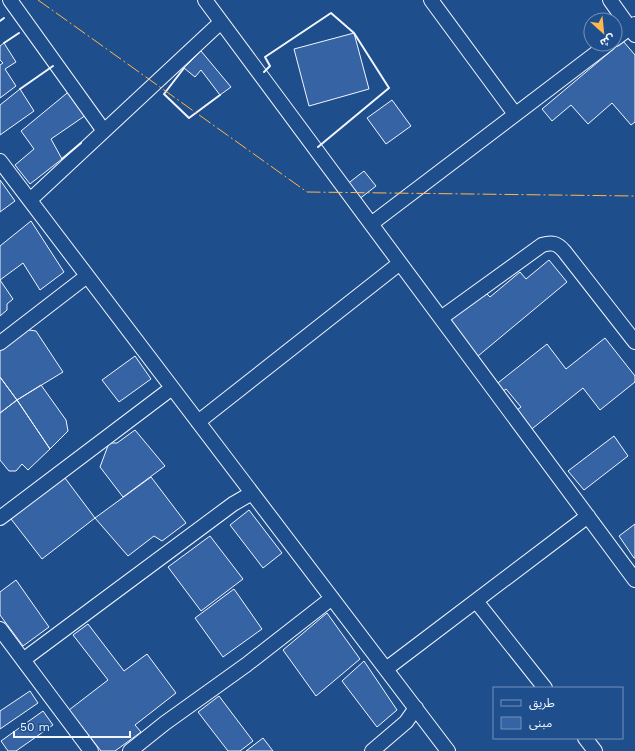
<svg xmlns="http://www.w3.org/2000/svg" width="635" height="751" font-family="'Work Sans','Noto Sans Arabic',sans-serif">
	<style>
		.building { fill: #3563a3; stroke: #f2f6ff }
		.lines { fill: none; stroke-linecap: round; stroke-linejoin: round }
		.street-casing { stroke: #f2f6ff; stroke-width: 16 }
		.street { stroke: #1f4e8c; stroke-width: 14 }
		.wall { stroke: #f2f6ff; stroke-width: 2 }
		.power { stroke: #ffb74d; stroke-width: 1; stroke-dasharray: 14 3 2 3; stroke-linecap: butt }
	</style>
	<rect width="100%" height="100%" fill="#1f4e8c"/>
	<!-- building -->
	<path class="building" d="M 354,33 L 369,89 L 309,106 L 294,49 Z
		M 623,41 L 635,55 L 635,122 L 631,125 L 612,103 L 588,124 L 571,105 L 552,121 L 542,109 Z
		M 4,43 L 16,62 L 5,69 L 16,86 L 0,98 L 0,65 L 3,63 L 0,60 L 0,46 Z
		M 201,51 L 231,87 L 220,95 L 201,70 L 195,77 L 184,68 Z
		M 20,89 L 34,111 L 0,135 L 0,105 Z
		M 72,89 L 89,113 L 51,139 L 62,159 L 30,184 L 15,165 L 34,149 L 21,131 Z
		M 392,100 L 411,126 L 386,144 L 367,118 Z
		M 364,171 L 376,186 L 358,200 L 346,185 Z
		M 0,180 L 15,201 L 0,212 Z
		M 31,221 L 64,272 L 40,290 L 23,263 L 0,280 L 0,246 Z
		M 549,260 L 567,282 L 472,361 L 442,326 L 484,291 L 490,297 L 520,272 L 526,279 Z
		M 0,280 L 13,299 L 7,304 L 7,310 L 0,316 Z
		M 22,329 L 36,331 L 63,372 L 17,400 L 0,377 L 0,347 Z
		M 605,338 L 635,376 L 635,382 L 600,410 L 583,388 L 523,436 L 508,417 L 521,407 L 506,389 L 495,397 L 489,390 L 547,344 L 566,369 Z
		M 135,356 L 151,379 L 119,402 L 102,380 Z
		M 0,377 L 17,400 L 0,413 Z
		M 41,385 L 66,420 L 68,431 L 50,449 L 17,400 Z
		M 17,400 L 50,449 L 28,470 L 22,464 L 16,471 L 9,471 L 0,460 L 0,413 Z
		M 135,430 L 165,466 L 123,497 L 100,467 L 109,443 L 117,443 Z
		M 614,436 L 628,456 L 584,490 L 568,471 Z
		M 62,474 L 95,518 L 42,559 L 8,515 Z
		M 151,477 L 186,523 L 162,541 L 154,536 L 128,556 L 95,518 Z
		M 249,510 L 282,553 L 263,568 L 230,525 Z
		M 635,524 L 635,558 L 634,558 L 619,536 Z
		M 210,536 L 243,579 L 201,611 L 168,567 Z
		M 16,580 L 49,627 L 23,646 L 0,615 L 0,592 Z
		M 234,589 L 262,629 L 223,657 L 195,618 Z
		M 327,613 L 360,659 L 316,696 L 283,650 Z
		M 88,624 L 124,671 L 147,654 L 176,693 L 135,725 L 141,732 L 115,751 L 101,751 L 69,710 L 108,680 L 73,635 Z
		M 364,661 L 397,710 L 377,727 L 342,681 Z
		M 30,691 L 38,703 L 0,729 L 0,711 Z
		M 219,696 L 253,741 L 240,751 L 228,751 L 198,712 Z
		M 43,711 L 53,725 L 16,751 L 8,751 L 1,741 Z
		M 263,738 L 273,751 L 246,751 Z"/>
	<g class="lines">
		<defs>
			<path id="street" d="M 10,0 L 104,131
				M 205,0 L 635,580
				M 431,0 L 515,114
				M 610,0 L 635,35
				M 615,39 L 635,24
				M 0,161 L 448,751
				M 30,200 L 221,22
				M 371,224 L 608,44
				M 441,318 L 542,245 C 552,242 557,243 564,251 L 635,342
				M 0,343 L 87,276
				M 198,422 L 400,263
				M 0,518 L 172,388
				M 476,601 L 545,688
				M 0,629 L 91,751
				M 23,660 L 233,504 L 252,493
				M 386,669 L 588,516
				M 585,738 L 595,751
				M 130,751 L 165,723 L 246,665 L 332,598
				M 372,751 L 406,722 L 416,708"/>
		</defs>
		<!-- street casing -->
		<use href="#street" class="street-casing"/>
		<!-- street -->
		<use href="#street" class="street"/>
		<!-- wall -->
		<path class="wall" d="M 0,21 L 4,18
			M 4,43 L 19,33
			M 184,68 L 164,94 L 189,118 L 220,95
			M 264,72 L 270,66 L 265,57 L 331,13 L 354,33 L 389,88 L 318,147
			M 20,89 L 53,66
			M 62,159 L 81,143"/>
		<!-- power -->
		<path class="power" d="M 38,0 L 307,192 L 635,196"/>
	</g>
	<!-- legend -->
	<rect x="493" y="687" width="130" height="52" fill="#1f4e8c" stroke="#7391ba"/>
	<rect x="501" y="700" width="20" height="6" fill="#1f4e8c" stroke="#7391ba"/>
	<text x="529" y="707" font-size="12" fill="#f2f6ff">طريق</text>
	<rect x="501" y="717" width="20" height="12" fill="#3563a3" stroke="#7391ba"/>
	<text x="529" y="727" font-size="12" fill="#f2f6ff">مبنى</text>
	<!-- north arrow -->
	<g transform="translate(603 32) rotate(153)"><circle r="19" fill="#1f4e8c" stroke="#7391ba"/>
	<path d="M0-3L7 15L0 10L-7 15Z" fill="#ffb74d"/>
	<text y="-6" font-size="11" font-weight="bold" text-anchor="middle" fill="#f2f6ff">ش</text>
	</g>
	<!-- scale -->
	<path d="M14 731v6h116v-6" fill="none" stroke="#f2f6ff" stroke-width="2"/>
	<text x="20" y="731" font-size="12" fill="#f2f6ff" stroke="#1f4e8c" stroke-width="3" paint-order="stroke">50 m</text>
</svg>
